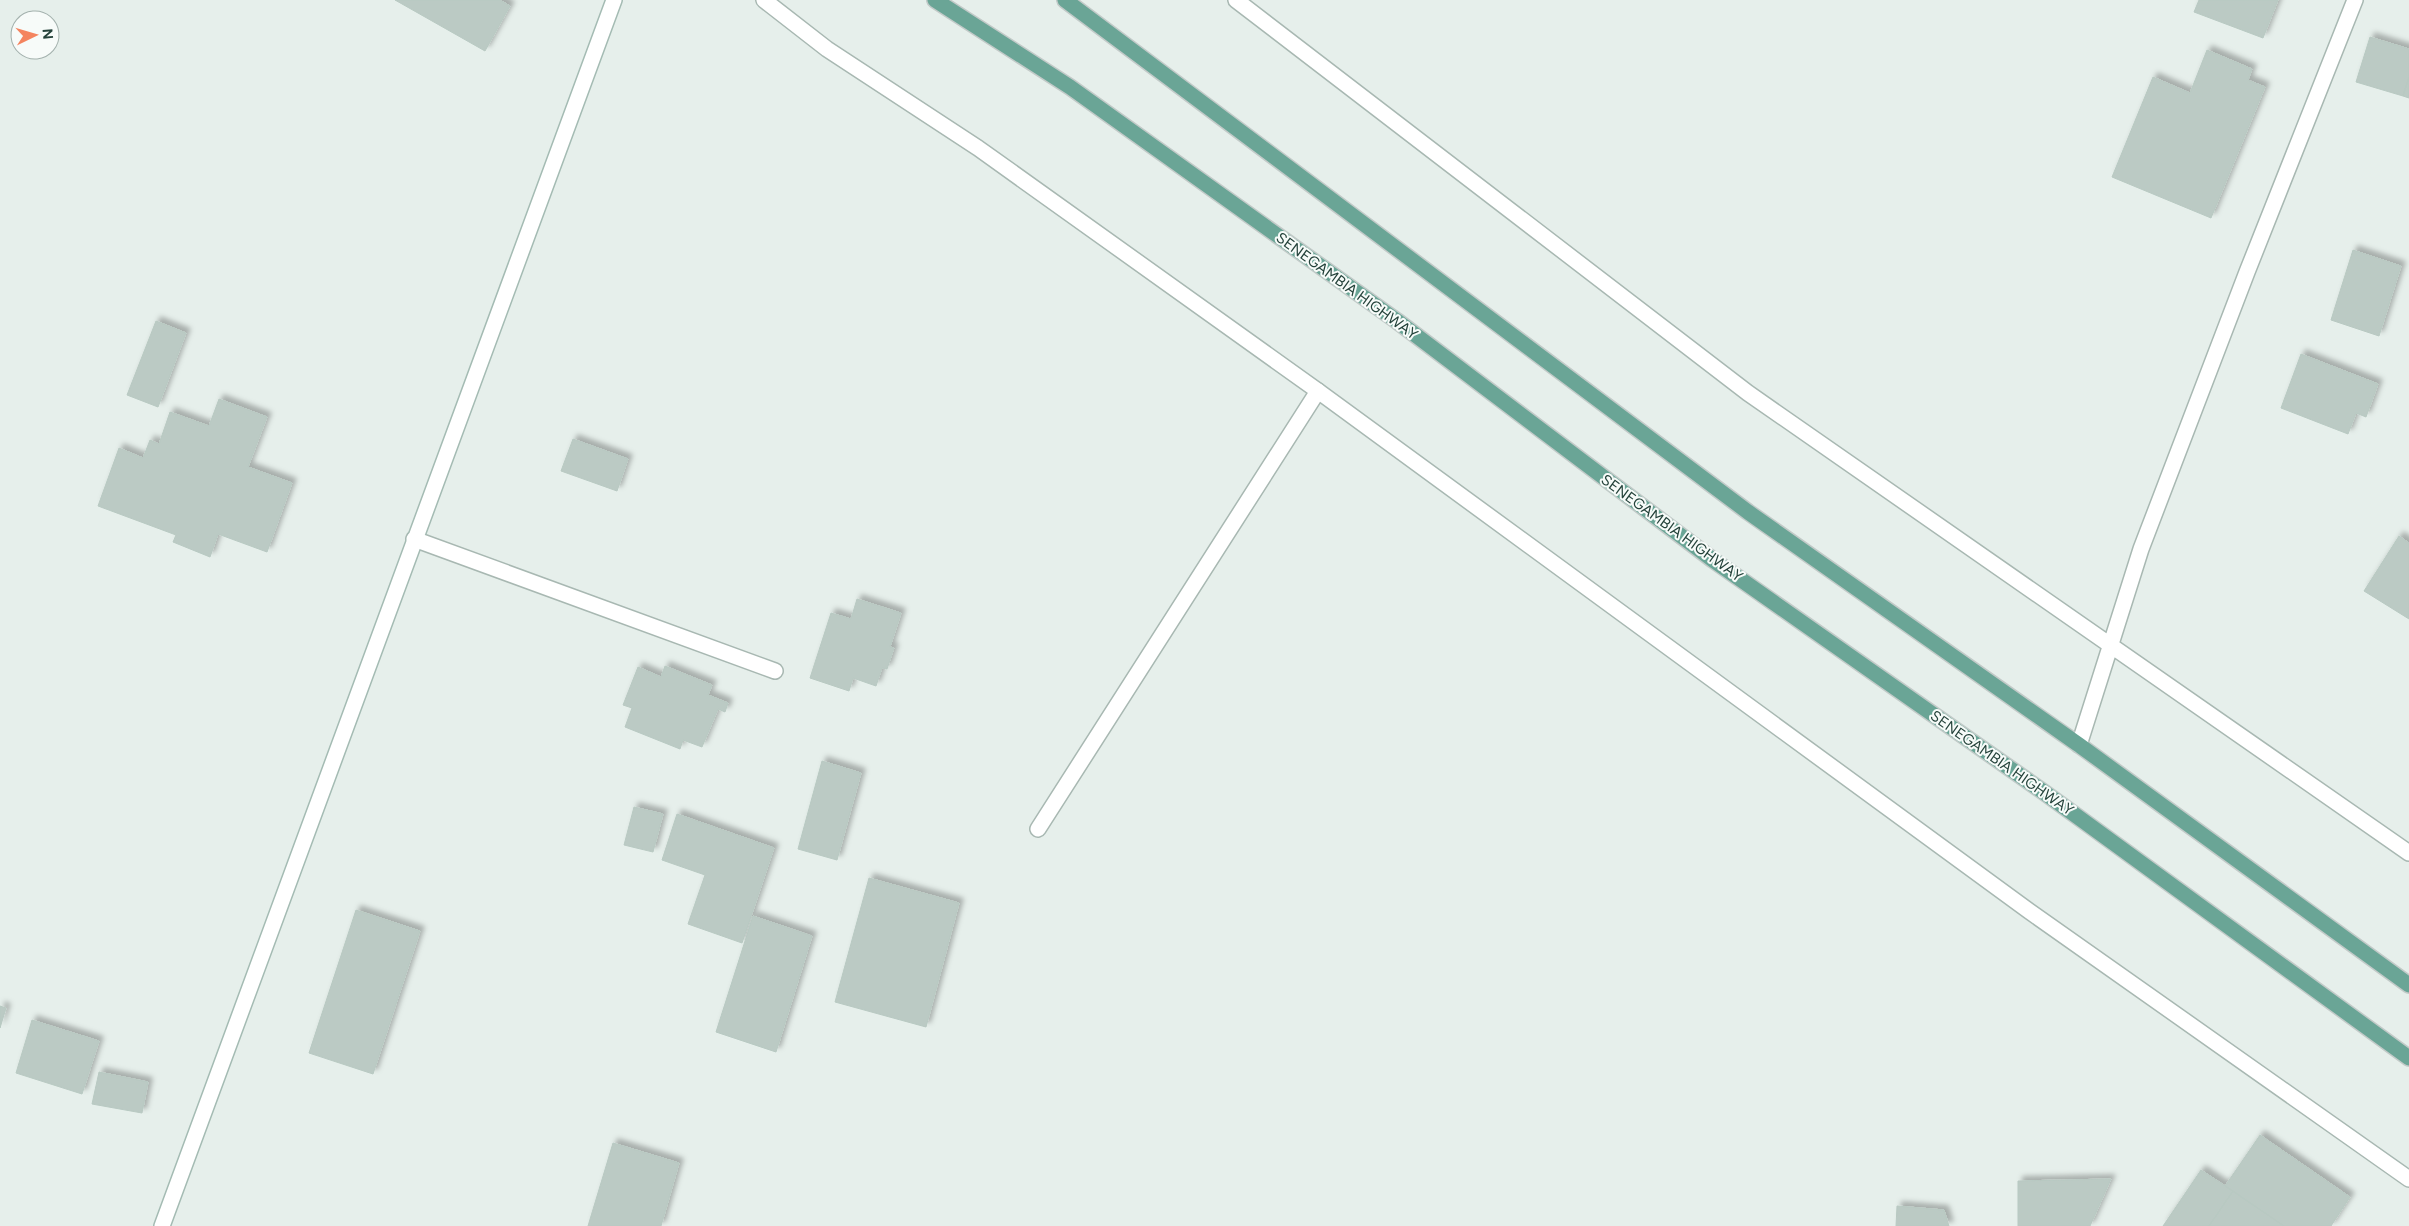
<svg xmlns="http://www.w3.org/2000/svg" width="2409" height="1226" font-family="Figtree,sans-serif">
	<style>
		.building { fill: #bbcac4; stroke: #b8c9c2; filter: url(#shadow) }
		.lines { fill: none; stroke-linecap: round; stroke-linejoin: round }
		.lane-casing { stroke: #a8b8b2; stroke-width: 18 }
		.street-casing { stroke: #a8b8b2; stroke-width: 18 }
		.secondary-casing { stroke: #a4bbb3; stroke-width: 18 }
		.primary-casing { stroke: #c2cac8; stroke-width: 18 }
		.lane { stroke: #fff; stroke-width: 15 }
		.street { stroke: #fff; stroke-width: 15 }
		.secondary { stroke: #fff; stroke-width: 15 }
		.primary { stroke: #6aa596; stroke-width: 15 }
		.labels { text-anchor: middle; stroke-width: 4; stroke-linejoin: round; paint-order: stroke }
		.street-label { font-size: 15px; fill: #24423a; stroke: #f7fbf9 }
	</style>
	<defs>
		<filter id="shadow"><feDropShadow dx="4.5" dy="-4.5" stdDeviation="2.5" flood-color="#0004"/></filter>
	</defs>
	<rect width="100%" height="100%" fill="#e6efeb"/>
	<!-- building -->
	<path class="building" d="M 395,0 L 500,0 L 510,6 L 485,51 Z
		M 2199,0 L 2278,0 L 2263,38 L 2194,12 Z
		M 2370,37 L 2409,49 L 2409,77 L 2403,96 L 2356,82 Z
		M 2207,50 L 2252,69 L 2248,80 L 2265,87 L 2211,218 L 2112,177 L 2153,77 L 2190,93 Z
		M 2409,77 L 2409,98 L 2403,96 Z
		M 2353,250 L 2401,266 L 2379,336 L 2331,320 Z
		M 156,321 L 186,333 L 158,407 L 127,395 Z
		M 2301,354 L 2378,384 L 2366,417 L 2356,413 L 2348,434 L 2281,408 Z
		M 219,399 L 267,417 L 248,467 L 292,483 L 267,552 L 218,534 L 210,557 L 173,542 L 176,535 L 98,506 L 119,448 L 143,458 L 150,440 L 159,444 L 170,412 L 209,426 Z
		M 573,439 L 628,459 L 617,491 L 561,471 Z
		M 2399,536 L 2409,543 L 2409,619 L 2364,591 Z
		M 857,599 L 901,613 L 890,647 L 894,648 L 887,669 L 882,668 L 876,686 L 853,678 L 849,691 L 810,678 L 831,613 L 851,619 Z
		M 665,666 L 712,685 L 708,695 L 728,703 L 725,712 L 718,709 L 702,747 L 683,740 L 680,749 L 625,727 L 632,708 L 623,705 L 638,667 L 661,677 Z
		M 822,761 L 861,773 L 837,860 L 798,849 Z
		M 634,807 L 663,814 L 653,852 L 624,845 Z
		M 677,814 L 774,848 L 742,943 L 688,924 L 705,875 L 662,860 Z
		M 869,878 L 959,903 L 926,1027 L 835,1002 Z
		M 356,910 L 420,931 L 373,1074 L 309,1053 Z
		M 753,916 L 812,936 L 776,1052 L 716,1032 Z
		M 0,1006 L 6,1008 L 0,1028 Z
		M 32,1020 L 99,1041 L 82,1094 L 16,1073 Z
		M 99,1072 L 148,1082 L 142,1113 L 92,1104 Z
		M 2260,1135 L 2350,1197 L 2331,1226 L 2284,1226 L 2225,1186 Z
		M 613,1143 L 679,1163 L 661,1226 L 588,1226 Z
		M 2201,1170 L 2233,1191 L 2209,1226 L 2163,1226 Z
		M 2111,1179 L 2090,1226 L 2018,1226 L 2018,1181 Z
		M 2233,1191 L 2284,1226 L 2209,1226 Z
		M 1897,1206 L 1944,1210 L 1949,1226 L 1896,1226 Z"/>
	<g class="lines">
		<defs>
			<path id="lane" d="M 1038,829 L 1318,391"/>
			<path id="street" d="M 764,0 L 827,49 L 978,148 L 1318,391 L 2029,911 L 2409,1179
				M 1236,0 L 1748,393 L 2409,853
				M 414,539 L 775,671
				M 2079,745 L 2141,549 L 2247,272 L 2355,0"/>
			<path id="secondary" d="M 162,1226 L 614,0"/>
			<path id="primary" d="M 935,0 L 1070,87 L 1397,321 L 1713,560 L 2045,793 L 2409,1058
				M 1065,0 L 1748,512 L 2079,745 L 2409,985"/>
		</defs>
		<!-- lane casing -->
		<use href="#lane" class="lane-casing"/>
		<!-- street casing -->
		<use href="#street" class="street-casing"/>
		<!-- secondary casing -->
		<use href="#secondary" class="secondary-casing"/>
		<!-- primary casing -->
		<use href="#primary" class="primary-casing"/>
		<!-- lane -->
		<use href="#lane" class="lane"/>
		<!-- street -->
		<use href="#street" class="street"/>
		<!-- secondary -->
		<use href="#secondary" class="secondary"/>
		<!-- primary -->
		<use href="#primary" class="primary"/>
	</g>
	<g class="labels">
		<!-- street labels -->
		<g class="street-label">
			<text transform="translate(1347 286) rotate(36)" y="5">SENEGAMBIA HIGHWAY</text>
			<text transform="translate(1672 528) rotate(36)" y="5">SENEGAMBIA HIGHWAY</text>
			<text transform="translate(2002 763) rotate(35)" y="5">SENEGAMBIA HIGHWAY</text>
		</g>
	</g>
	<!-- north arrow -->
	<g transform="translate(35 35) rotate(85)"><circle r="24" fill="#f7fbf9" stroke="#a3b1ad"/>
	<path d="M0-4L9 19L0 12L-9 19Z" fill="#f4845f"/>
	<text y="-8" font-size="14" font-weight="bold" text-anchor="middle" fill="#24423a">N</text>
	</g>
</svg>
